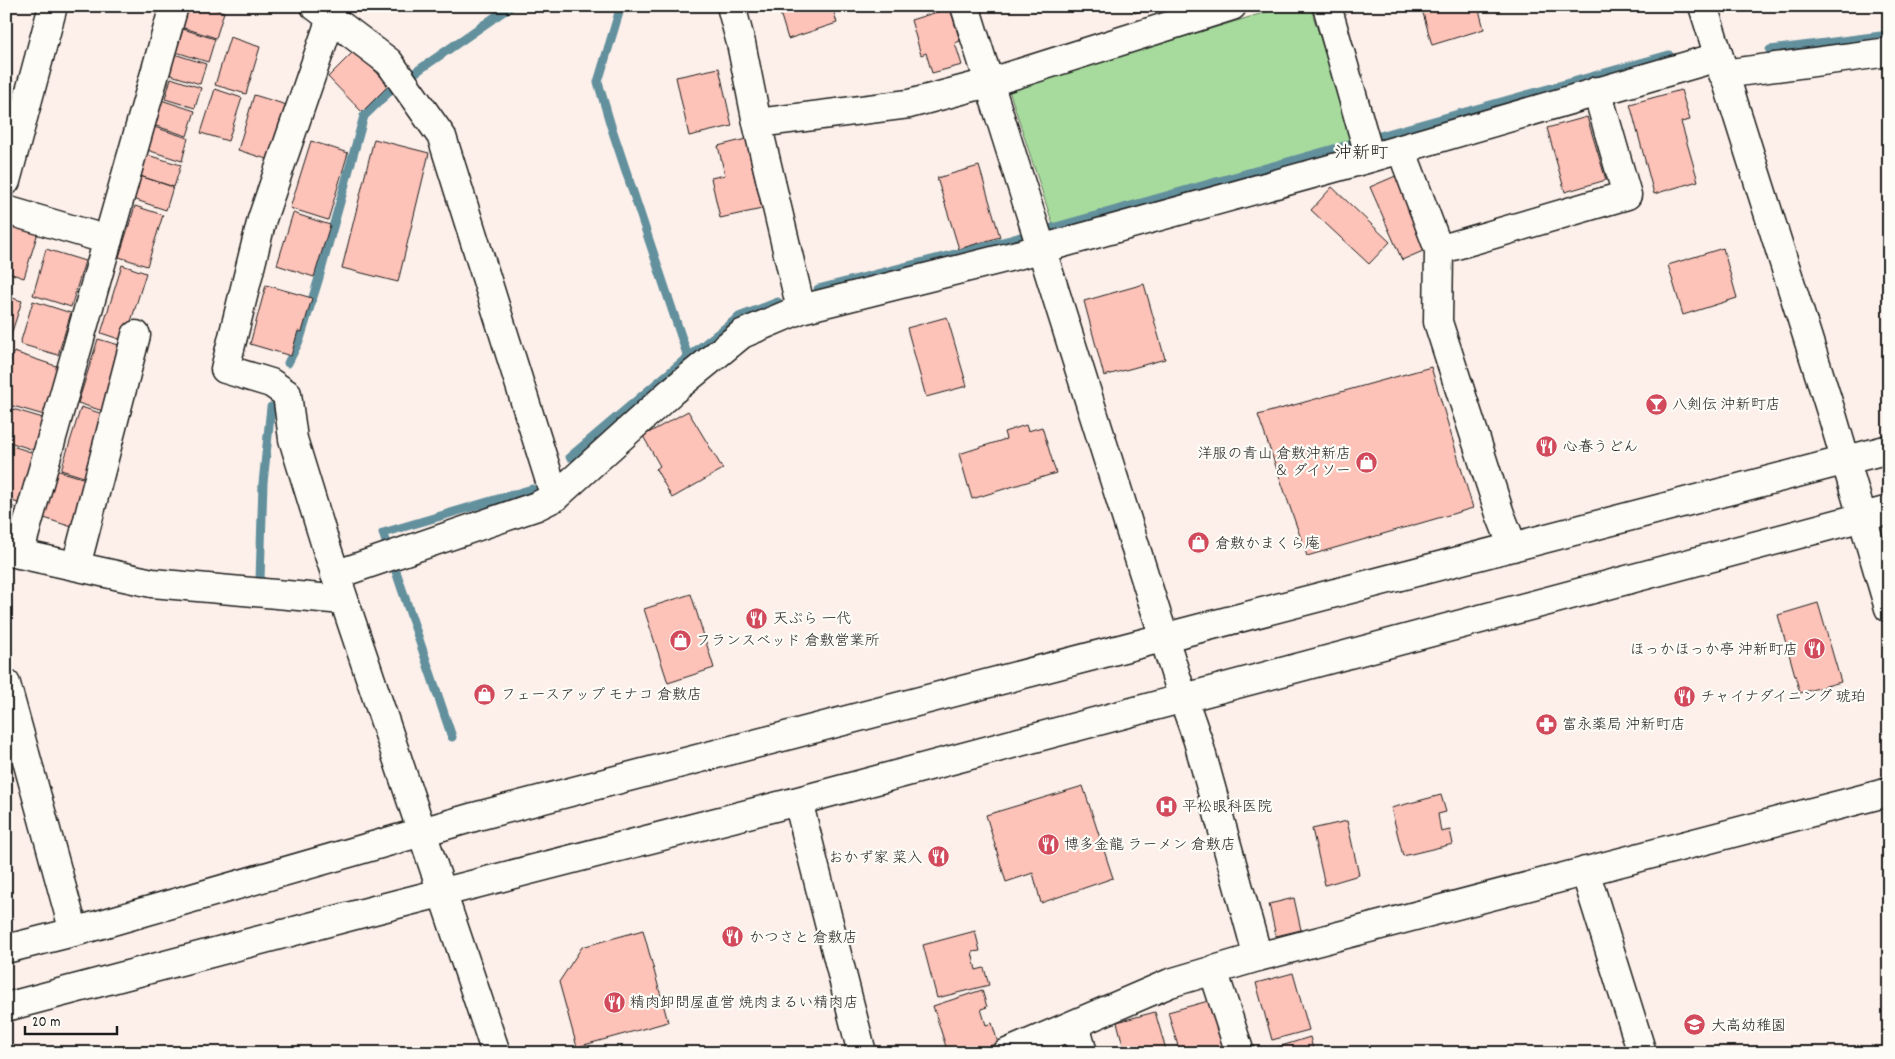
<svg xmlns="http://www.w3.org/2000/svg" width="1895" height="1059" font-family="Dekko,'Klee One',sans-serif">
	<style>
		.green { fill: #a7db9d; stroke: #627c5c }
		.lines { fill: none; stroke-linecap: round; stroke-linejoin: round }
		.stream { stroke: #63909d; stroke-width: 9 }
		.building { fill: #fdc2b8; stroke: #1c1c1c }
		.minor-casing { stroke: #1c1c1c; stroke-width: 31 }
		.minor { stroke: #fdfcf7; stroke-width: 28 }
		.labels { text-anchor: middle; stroke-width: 4.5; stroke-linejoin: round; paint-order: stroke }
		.poi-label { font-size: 15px; fill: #1c1c1c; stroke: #fdfcf7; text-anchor: start }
		.quarter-label { font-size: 18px; fill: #1c1c1c; stroke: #fdfcf7 }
	</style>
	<rect width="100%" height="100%" fill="#fdf0ea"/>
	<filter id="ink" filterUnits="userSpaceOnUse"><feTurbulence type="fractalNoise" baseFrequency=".02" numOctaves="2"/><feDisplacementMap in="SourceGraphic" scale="10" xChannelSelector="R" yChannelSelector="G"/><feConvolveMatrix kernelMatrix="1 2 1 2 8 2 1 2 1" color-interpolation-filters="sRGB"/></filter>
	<g filter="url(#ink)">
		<!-- green -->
		<path class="green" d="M 1286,6 L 1310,6 L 1354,143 L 1054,228 L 1009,90 Z"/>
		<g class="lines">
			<!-- stream -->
			<path class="stream" d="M 1770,50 L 1889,35
				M 413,74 L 511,6
				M 818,289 L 1010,240 L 1669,55
				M 688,357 L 739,317 L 778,302
				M 288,363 L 300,339 L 318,281 L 364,116 L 395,86
				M 570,457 L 688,357 L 611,126 L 598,82 L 621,6
				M 260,580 L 263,483 L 271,407
				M 452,737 L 383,533 L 532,489"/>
		</g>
		<!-- building -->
		<path class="building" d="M 187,6 L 206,6 L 224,12 L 216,38 L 181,27 Z
			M 778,6 L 832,6 L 837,23 L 788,39 Z
			M 1133,6 L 1162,6 L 1134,13 Z
			M 1421,6 L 1478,6 L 1484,29 L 1432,45 Z
			M 950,8 L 960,41 L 955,43 L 962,65 L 932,73 L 926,53 L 921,55 L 911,20 Z
			M 183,29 L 215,39 L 208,62 L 176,52 Z
			M 230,37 L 260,47 L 246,94 L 215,85 Z
			M 355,50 L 389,85 L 362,112 L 328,77 Z
			M 174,54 L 206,64 L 200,84 L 168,74 Z
			M 719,68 L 732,126 L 689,136 L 676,77 Z
			M 171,78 L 201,88 L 195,108 L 165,99 Z
			M 215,89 L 242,98 L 228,141 L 201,133 Z
			M 1681,90 L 1690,120 L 1681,122 L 1698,181 L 1654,194 L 1630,104 Z
			M 254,95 L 290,106 L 273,161 L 238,150 Z
			M 161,100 L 195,111 L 187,136 L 153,125 Z
			M 1587,117 L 1606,180 L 1565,192 L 1547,128 Z
			M 151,126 L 188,138 L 182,161 L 144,149 Z
			M 374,139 L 429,153 L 398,282 L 342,268 Z
			M 746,139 L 762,209 L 720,218 L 711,178 L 725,175 L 718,146 Z
			M 311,141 L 348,153 L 328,220 L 290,208 Z
			M 144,154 L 181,165 L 174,187 L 137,175 Z
			M 979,166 L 1000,237 L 959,249 L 937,178 Z
			M 137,175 L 173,187 L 166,210 L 130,198 Z
			M 1398,175 L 1430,248 L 1402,260 L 1370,187 Z
			M 1332,187 L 1390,242 L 1369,264 L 1311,210 Z
			M 135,206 L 163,215 L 147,266 L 119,257 Z
			M 293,213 L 330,225 L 314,277 L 277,265 Z
			M 9,220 L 39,229 L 24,278 L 6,272 L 6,229 Z
			M 1723,248 L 1737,298 L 1683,315 L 1668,265 Z
			M 46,249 L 85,261 L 71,307 L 33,295 Z
			M 122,265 L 146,273 L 125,341 L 101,333 Z
			M 1144,284 L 1165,359 L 1104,376 L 1084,301 Z
			M 266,285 L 312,298 L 302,332 L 298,331 L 291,356 L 250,344 Z
			M 6,296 L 22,301 L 6,350 Z
			M 33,301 L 71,313 L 58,355 L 20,344 Z
			M 947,317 L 967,386 L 926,397 L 907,328 Z
			M 98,339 L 126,347 L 106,412 L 78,403 Z
			M 14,352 L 59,367 L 44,415 L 6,404 L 6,376 Z
			M 1431,367 L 1473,508 L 1307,556 L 1258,415 Z
			M 6,407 L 43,418 L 34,450 L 6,441 Z
			M 81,407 L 106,415 L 87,478 L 61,470 Z
			M 688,411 L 723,469 L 672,498 L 656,469 L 660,466 L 643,436 Z
			M 1026,425 L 1028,431 L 1042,427 L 1056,473 L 972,499 L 959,454 L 1006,439 L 1004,432 Z
			M 6,444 L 34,453 L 18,503 L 6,499 Z
			M 56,470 L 89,480 L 75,528 L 41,517 Z
			M 6,505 L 14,507 L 6,533 Z
			M 691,594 L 714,668 L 668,683 L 644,609 Z
			M 1818,603 L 1841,682 L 1800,693 L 1778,615 Z
			M 1083,786 L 1113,878 L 1041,903 L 1033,873 L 1006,882 L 986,815 Z
			M 1441,795 L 1446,812 L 1438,814 L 1441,832 L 1450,830 L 1453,844 L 1403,856 L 1391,808 Z
			M 1347,821 L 1359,875 L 1325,885 L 1312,829 Z
			M 1294,898 L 1301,930 L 1276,936 L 1269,904 Z
			M 643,930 L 668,1022 L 577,1047 L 559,982 L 582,947 Z
			M 975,931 L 980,951 L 972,952 L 976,970 L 984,968 L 989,985 L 937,998 L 923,945 Z
			M 1293,973 L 1309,1030 L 1272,1040 L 1256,983 Z
			M 982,990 L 987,1007 L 981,1009 L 986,1025 L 992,1023 L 998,1043 L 968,1053 L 948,1053 L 933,1006 Z
			M 1212,1000 L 1225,1045 L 1199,1053 L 1180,1053 L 1168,1012 Z
			M 1155,1012 L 1167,1053 L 1125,1053 L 1117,1022 Z
			M 1310,1037 L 1314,1053 L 1276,1053 L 1275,1048 Z"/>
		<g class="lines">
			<defs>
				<path id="minor" d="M 315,6 L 389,62 L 442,137 L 555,497
					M 731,6 L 741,43 L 757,123 L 801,309
					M 965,6 L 1183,698 L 1198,741 L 1258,957
					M 1327,6 L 1370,158
					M 1703,6 L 1833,418 L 1889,608
					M 331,18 L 262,219 L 225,369 L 271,383 L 287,394 L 293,439 L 326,546 L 496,1053
					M 1723,74 L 1889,52
					M 757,123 L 909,104 L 988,83 L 1232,6
					M 1401,149 L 1439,250 L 1438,322 L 1500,514 L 1513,547
					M 6,181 L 53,6
					M 6,210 L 108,240
					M 1439,250 L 1627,195 L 1597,91
					M 6,551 L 152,583 L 343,600
					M 19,554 L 174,6
					M 76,566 L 136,335
					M 335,575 L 537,506 L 555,497 L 671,392 L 742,334 L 801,309 L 1041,249 L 1370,158 L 1718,57
					M 6,684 L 74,932
					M 798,801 L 862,1053
					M 1585,871 L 1642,1053
					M 6,949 L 74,932 L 474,817 L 1889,449
					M 1213,970 L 1240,1053
					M 6,1007 L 378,909 L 798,801 L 1889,510
					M 1075,1025 L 1083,1053
					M 1007,1053 L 1170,983 L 1258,957 L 1889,792"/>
			</defs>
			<!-- minor casing -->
			<use href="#minor" class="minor-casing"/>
			<!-- minor -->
			<use href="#minor" class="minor"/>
		</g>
	</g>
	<!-- icons -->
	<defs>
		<symbol id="bar-disc" viewBox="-11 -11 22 22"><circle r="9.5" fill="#d1495b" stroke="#fdfcf7"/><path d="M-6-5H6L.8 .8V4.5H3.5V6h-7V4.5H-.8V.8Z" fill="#fff"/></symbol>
		<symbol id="restaurant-disc" viewBox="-11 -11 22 22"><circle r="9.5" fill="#d1495b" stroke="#fdfcf7"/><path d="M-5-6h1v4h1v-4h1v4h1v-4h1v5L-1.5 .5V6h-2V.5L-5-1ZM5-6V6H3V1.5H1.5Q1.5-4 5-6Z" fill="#fff"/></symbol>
		<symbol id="shop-disc" viewBox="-11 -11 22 22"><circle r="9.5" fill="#d1495b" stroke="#fdfcf7"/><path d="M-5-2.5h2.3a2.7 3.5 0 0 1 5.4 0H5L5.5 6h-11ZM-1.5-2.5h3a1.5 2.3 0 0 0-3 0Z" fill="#fff"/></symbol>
		<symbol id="pharmacy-disc" viewBox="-11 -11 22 22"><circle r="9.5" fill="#d1495b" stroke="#fdfcf7"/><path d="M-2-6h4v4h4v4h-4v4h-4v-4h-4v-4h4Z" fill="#fff"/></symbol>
		<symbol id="hospital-disc" viewBox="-11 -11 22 22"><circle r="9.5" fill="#d1495b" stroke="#fdfcf7"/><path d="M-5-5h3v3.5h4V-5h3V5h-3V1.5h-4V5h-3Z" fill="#fff"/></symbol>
		<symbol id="school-disc" viewBox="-11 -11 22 22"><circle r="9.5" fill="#d1495b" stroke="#fdfcf7"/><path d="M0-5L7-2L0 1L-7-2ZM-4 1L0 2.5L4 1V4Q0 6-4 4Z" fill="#fff"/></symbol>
	</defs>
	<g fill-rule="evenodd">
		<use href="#bar-disc" x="1644" y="392" width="25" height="25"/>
		<use href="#restaurant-disc" x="1534" y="434" width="25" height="25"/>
		<use href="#shop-disc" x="1354" y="450" width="25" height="25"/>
		<use href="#shop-disc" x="1186" y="530" width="25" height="25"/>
		<use href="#restaurant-disc" x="744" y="606" width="25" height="25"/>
		<use href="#shop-disc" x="668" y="628" width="25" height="25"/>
		<use href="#restaurant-disc" x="1802" y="636" width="25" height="25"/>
		<use href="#shop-disc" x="472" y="682" width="25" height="25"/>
		<use href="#restaurant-disc" x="1672" y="684" width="25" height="25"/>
		<use href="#pharmacy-disc" x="1534" y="712" width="25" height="25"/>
		<use href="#hospital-disc" x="1154" y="794" width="25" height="25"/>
		<use href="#restaurant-disc" x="1036" y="832" width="25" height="25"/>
		<use href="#restaurant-disc" x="926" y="844" width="25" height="25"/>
		<use href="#restaurant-disc" x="720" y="924" width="25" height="25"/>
		<use href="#restaurant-disc" x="602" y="990" width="25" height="25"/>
		<use href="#school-disc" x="1682" y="1012" width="25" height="25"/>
	</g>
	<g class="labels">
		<!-- poi labels -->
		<g class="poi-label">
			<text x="1672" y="409">八剣伝 沖新町店</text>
			<text x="1563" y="451">心春うどん</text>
			<text x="1351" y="458" text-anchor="end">洋服の青山 倉敷沖新店<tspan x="1351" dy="17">＆ ダイソー</tspan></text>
			<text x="1215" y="548">倉敷かまくら庵</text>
			<text x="773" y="623">天ぷら 一代</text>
			<text x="696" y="645">フランスベッド 倉敷営業所</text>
			<text x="1798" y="654" text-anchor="end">ほっかほっか亭 沖新町店</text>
			<text x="501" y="699">フェースアップ モナコ 倉敷店</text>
			<text x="1700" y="701">チャイナダイニング 琥珀</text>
			<text x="1562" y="729">富永薬局 沖新町店</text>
			<text x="1182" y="811">平松眼科医院</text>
			<text x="1064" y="849">博多金龍 ラーメン 倉敷店</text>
			<text x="922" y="862" text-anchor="end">おかず家 菜入</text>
			<text x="749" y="942">かつさと 倉敷店</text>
			<text x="630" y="1007">精肉卸問屋直営 焼肉まるい精肉店</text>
			<text x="1711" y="1030">大高幼稚園</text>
		</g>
		<!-- quarter labels -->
		<g class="quarter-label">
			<text x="1361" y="158">沖新町</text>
		</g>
	</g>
	<!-- margin -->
	<rect width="1895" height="1059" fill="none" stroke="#fdfcf7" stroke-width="25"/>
	<rect x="12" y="12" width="1870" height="1034" fill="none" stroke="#1c1c1c" stroke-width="2" filter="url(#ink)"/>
	<!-- scale -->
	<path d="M25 1026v8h92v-8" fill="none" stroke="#1c1c1c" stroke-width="2.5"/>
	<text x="32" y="1026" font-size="15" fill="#1c1c1c" stroke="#fdfcf7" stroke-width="4" paint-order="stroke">20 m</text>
</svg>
